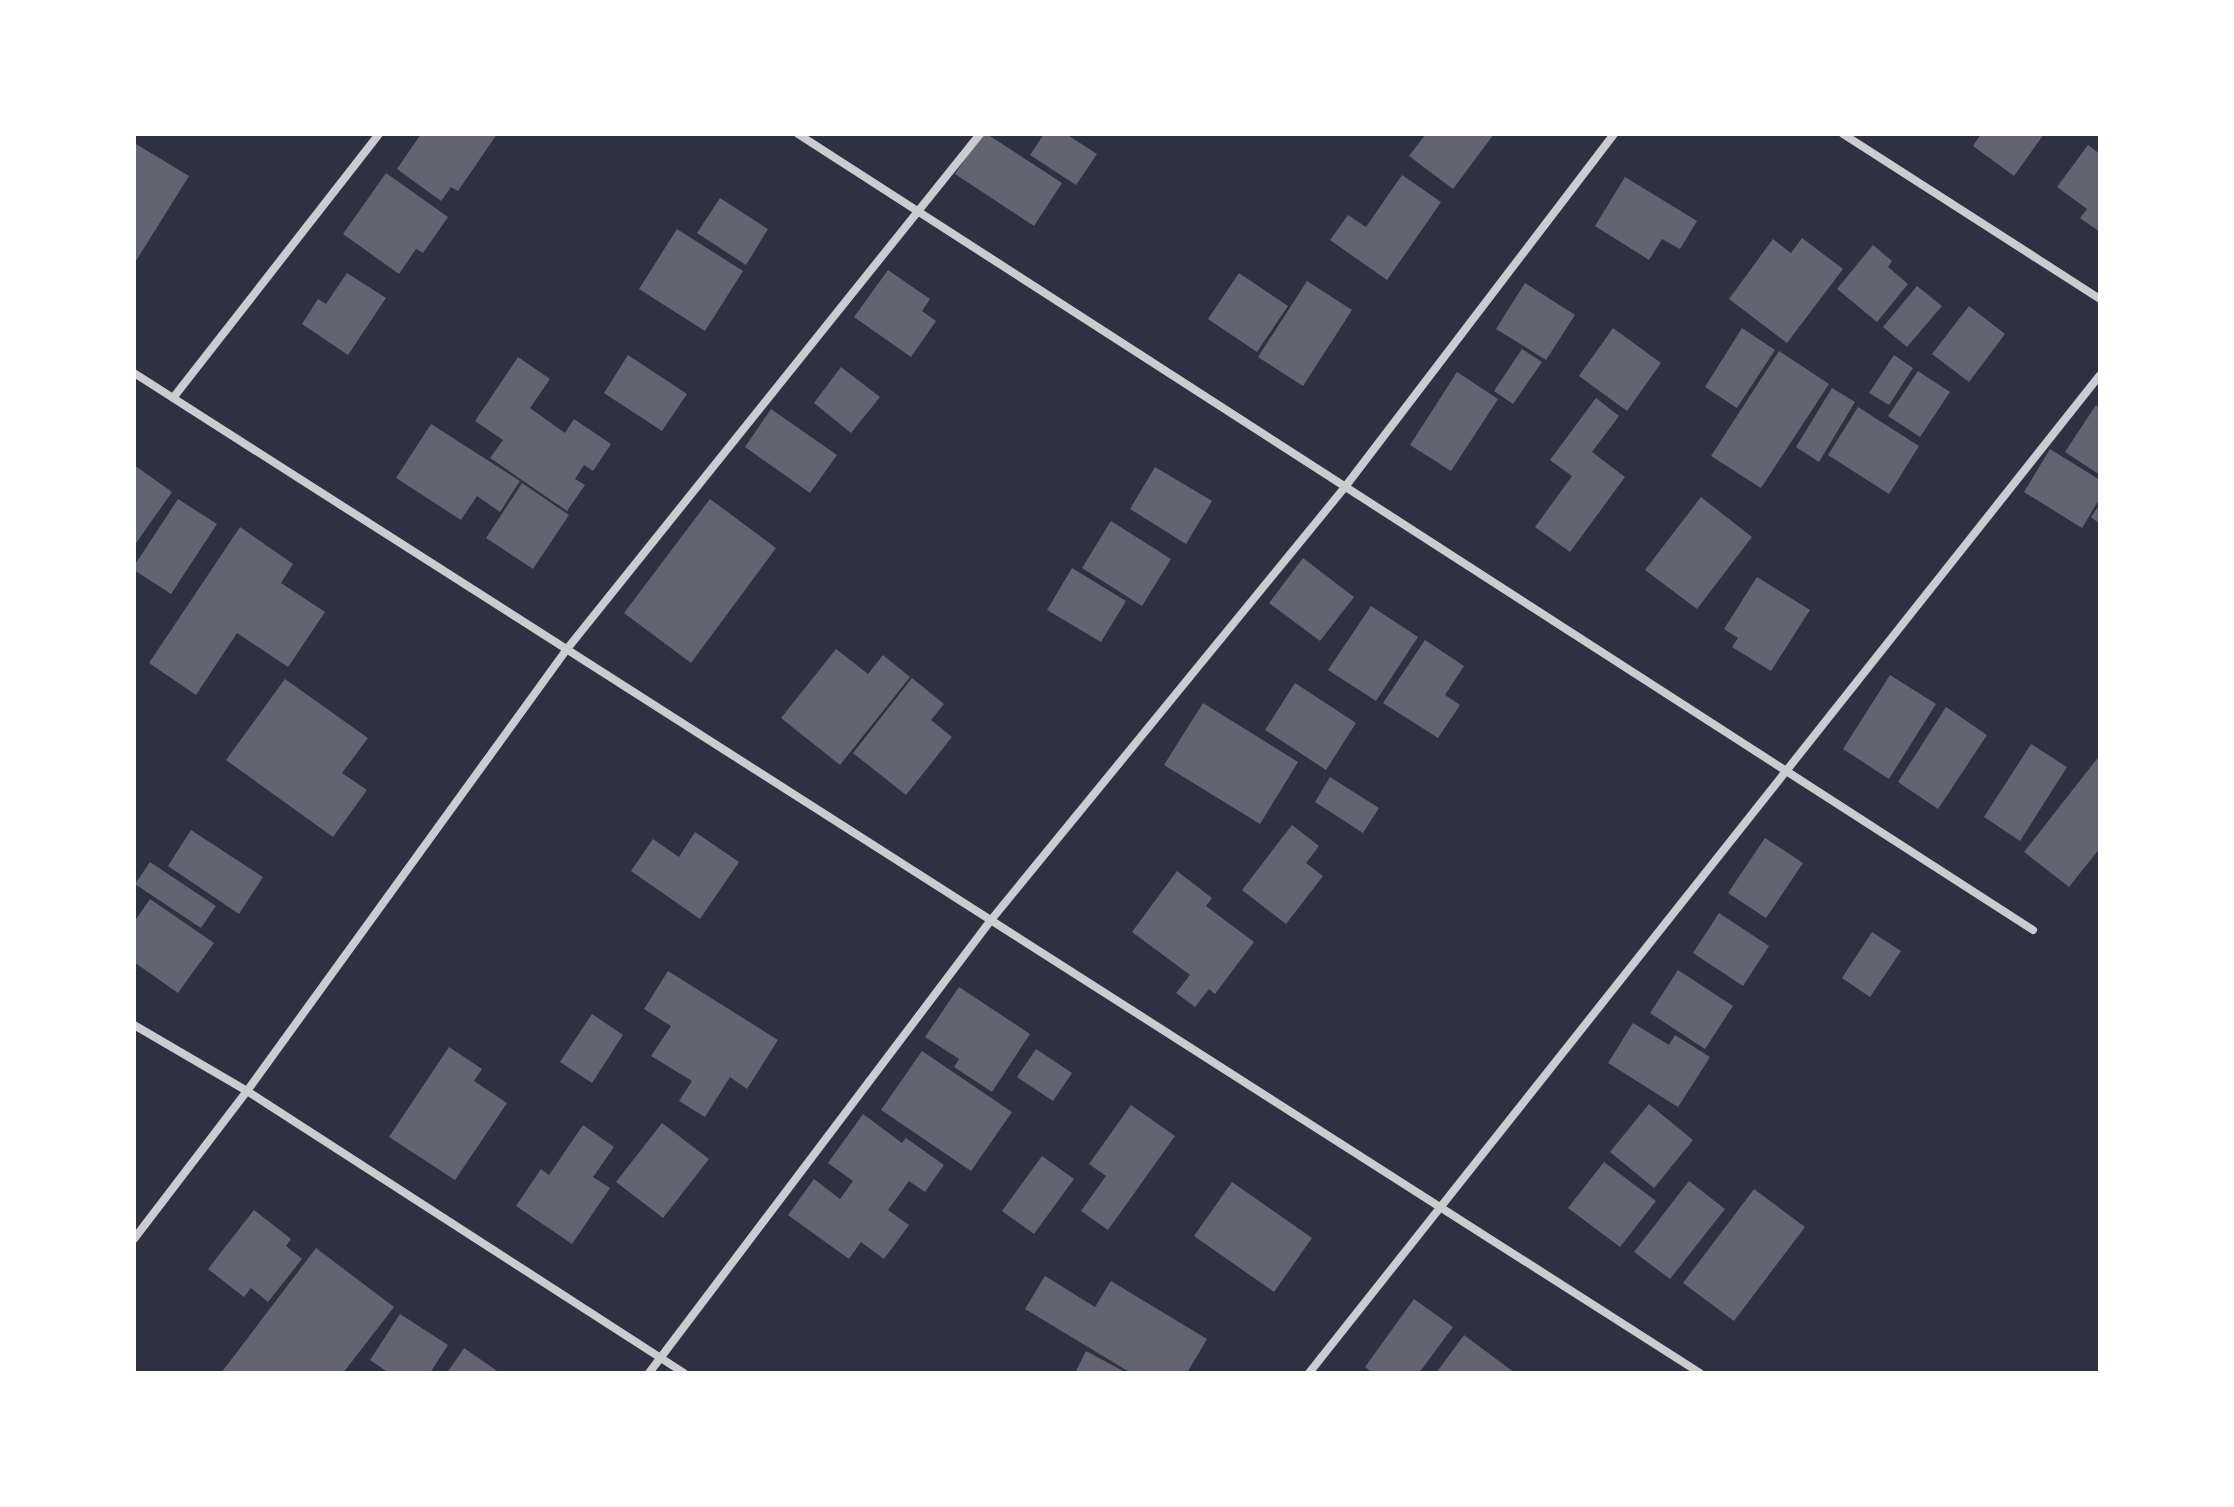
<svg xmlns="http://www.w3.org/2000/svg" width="2234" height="1507" font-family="'PT Sans',sans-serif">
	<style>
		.building { fill: #626471 }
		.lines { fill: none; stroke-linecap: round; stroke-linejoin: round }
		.minor { stroke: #caccd0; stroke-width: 8 }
	</style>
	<rect width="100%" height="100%" fill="#2d3142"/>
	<!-- building -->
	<path class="building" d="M 421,134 L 497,134 L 458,191 L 451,187 L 441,201 L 397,169 Z
		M 981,134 L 987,134 L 1062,183 L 1034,226 L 955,174 Z
		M 1044,134 L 1066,134 L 1097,154 L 1076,185 L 1030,155 Z
		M 1426,134 L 1494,134 L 1453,189 L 1409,156 Z
		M 1981,134 L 2044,134 L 2014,176 L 1973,146 Z
		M 136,144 L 189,176 L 134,264 L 134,148 Z
		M 2088,145 L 2100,154 L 2100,232 L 2080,218 L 2087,209 L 2057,187 Z
		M 386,173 L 448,217 L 423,253 L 416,249 L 399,274 L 343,234 Z
		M 1402,175 L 1441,202 L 1387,280 L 1330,240 L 1348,215 L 1366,227 Z
		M 1625,177 L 1697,221 L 1680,249 L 1662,239 L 1649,260 L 1595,226 Z
		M 720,198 L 768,229 L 746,265 L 697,233 Z
		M 677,229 L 743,271 L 705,331 L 639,289 Z
		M 1802,238 L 1843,269 L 1787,343 L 1729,299 L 1773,239 L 1791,253 Z
		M 1873,245 L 1892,261 L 1888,267 L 1908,284 L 1877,322 L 1837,289 Z
		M 888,270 L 930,299 L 922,311 L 936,321 L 911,357 L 854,317 Z
		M 347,273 L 386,298 L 348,355 L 302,324 L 318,299 L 326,304 Z
		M 1239,273 L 1288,306 L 1257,352 L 1208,319 Z
		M 1307,281 L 1352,310 L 1303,386 L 1258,357 Z
		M 1525,283 L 1575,315 L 1546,360 L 1496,329 Z
		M 1917,286 L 1942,306 L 1907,347 L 1883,327 Z
		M 1969,306 L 2005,334 L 1969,382 L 1932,354 Z
		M 1613,328 L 1661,363 L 1627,411 L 1579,376 Z
		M 1742,328 L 1775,350 L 1737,408 L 1705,387 Z
		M 1522,349 L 1542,362 L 1513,404 L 1494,391 Z
		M 1779,351 L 1829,384 L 1761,488 L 1711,456 Z
		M 628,355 L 687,394 L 662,431 L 604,393 Z
		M 1894,355 L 1913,368 L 1889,405 L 1869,393 Z
		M 518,357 L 550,379 L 530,408 L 565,433 L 574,419 L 611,444 L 593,471 L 584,465 L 575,479 L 585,485 L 567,511 L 490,458 L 503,440 L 475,421 Z
		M 841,367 L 880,397 L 851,433 L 814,403 Z
		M 1918,371 L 1950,392 L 1920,437 L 1888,416 Z
		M 1457,372 L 1498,399 L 1451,471 L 1410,445 Z
		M 1832,388 L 1855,402 L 1819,462 L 1796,447 Z
		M 1596,398 L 1619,416 L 1592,452 L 1625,477 L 1570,552 L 1535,527 L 1572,476 L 1550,460 Z
		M 2096,405 L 2100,408 L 2100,475 L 2065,452 Z
		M 1858,407 L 1919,446 L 1889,494 L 1828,455 Z
		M 771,409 L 837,455 L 810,493 L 745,447 Z
		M 431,424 L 520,481 L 500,512 L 477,496 L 461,520 L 396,478 Z
		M 2050,449 L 2100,480 L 2100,498 L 2082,528 L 2024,492 Z
		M 134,465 L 172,492 L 134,546 Z
		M 1155,467 L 1212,501 L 1186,544 L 1130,509 Z
		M 522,483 L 569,515 L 533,569 L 486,538 Z
		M 1701,497 L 1752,537 L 1697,609 L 1645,570 Z
		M 178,499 L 217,524 L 171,594 L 134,570 L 134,566 Z
		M 710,499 L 776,548 L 691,663 L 624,613 Z
		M 2100,504 L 2100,524 L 2091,517 Z
		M 1111,521 L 1171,559 L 1142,606 L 1082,568 Z
		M 240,527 L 293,564 L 281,583 L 325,612 L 288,667 L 237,633 L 196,695 L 149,663 Z
		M 1303,558 L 1354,597 L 1320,641 L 1269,603 Z
		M 1072,568 L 1126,601 L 1101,642 L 1047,610 Z
		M 1757,577 L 1810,610 L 1771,671 L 1732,647 L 1738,638 L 1724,629 Z
		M 1371,606 L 1418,637 L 1376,701 L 1328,670 Z
		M 1425,640 L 1464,666 L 1445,695 L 1460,705 L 1438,738 L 1383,703 Z
		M 836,649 L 868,674 L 883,655 L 910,677 L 840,765 L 781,718 Z
		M 1890,675 L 1936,704 L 1889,779 L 1843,749 Z
		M 912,678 L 944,704 L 931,720 L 952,737 L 906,795 L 853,753 Z
		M 285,679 L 368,738 L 342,773 L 367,790 L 333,837 L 226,760 Z
		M 1295,683 L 1356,723 L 1326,770 L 1265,730 Z
		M 1203,703 L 1298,762 L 1260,824 L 1164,765 Z
		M 1946,707 L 1987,735 L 1938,809 L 1898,782 Z
		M 2031,744 L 2067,767 L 2020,841 L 1984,817 Z
		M 2100,755 L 2100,848 L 2069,887 L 2024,852 Z
		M 1330,777 L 1379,808 L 1363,833 L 1315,802 Z
		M 1292,825 L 1319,846 L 1306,863 L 1323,876 L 1286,924 L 1242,890 Z
		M 191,830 L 263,877 L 239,914 L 168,866 Z
		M 695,832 L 739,862 L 700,919 L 631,871 L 653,839 L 679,857 Z
		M 1765,838 L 1803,863 L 1766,918 L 1728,893 Z
		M 150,862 L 216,906 L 201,928 L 135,884 Z
		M 1177,871 L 1212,898 L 1206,906 L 1254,942 L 1215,994 L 1209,989 L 1195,1007 L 1176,993 L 1190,975 L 1132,932 Z
		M 150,899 L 214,943 L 178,993 L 134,962 L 134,922 Z
		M 1719,913 L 1769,946 L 1743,986 L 1693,953 Z
		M 1872,932 L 1901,951 L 1870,997 L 1842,978 Z
		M 1678,970 L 1733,1006 L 1705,1049 L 1650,1013 Z
		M 668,971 L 778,1040 L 747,1089 L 730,1077 L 705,1117 L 679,1101 L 692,1081 L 651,1056 L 671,1026 L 644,1009 Z
		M 959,987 L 1030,1034 L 992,1092 L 954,1067 L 959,1059 L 925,1037 Z
		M 592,1014 L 623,1035 L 592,1083 L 560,1062 Z
		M 1633,1023 L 1669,1045 L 1675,1035 L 1710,1057 L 1678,1107 L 1608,1063 Z
		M 449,1047 L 482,1069 L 474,1081 L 507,1103 L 455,1180 L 389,1137 Z
		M 1036,1049 L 1072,1073 L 1053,1101 L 1017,1077 Z
		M 922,1051 L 1012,1112 L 971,1171 L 881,1110 Z
		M 1649,1104 L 1693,1140 L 1654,1188 L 1610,1152 Z
		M 1131,1105 L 1175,1136 L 1108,1230 L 1081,1211 L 1106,1176 L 1089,1164 Z
		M 863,1114 L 902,1143 L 906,1138 L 944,1165 L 925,1192 L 909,1181 L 888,1210 L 909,1225 L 884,1259 L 861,1242 L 849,1259 L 788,1215 L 814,1179 L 840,1199 L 853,1181 L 828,1163 Z
		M 662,1123 L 709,1159 L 663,1218 L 616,1182 Z
		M 583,1125 L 614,1147 L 593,1177 L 610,1188 L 572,1244 L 516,1206 L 541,1169 L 549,1175 Z
		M 1042,1156 L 1074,1179 L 1034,1234 L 1002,1211 Z
		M 1604,1162 L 1656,1201 L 1620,1247 L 1568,1208 Z
		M 1689,1181 L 1725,1209 L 1670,1279 L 1634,1252 Z
		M 1232,1182 L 1312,1238 L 1274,1292 L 1194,1236 Z
		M 1754,1189 L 1805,1227 L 1734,1321 L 1683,1283 Z
		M 254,1210 L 291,1239 L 286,1246 L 302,1259 L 268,1302 L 251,1288 L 244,1297 L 208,1269 Z
		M 316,1248 L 394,1307 L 343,1373 L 221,1373 Z
		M 1045,1276 L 1095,1307 L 1111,1281 L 1207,1339 L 1187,1373 L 1131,1373 L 1025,1309 Z
		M 1414,1299 L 1453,1327 L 1419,1373 L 1373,1373 L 1365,1367 Z
		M 400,1314 L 448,1345 L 430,1373 L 389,1373 L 370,1360 Z
		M 1464,1335 L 1515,1373 L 1436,1373 Z
		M 464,1348 L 500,1373 L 447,1373 Z
		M 1086,1351 L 1127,1373 L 1075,1373 Z"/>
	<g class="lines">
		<!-- minor -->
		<path class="minor" d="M 798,134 L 2033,930
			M 1843,134 L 2100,299
			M 134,373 L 1700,1373
			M 173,398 L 379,134
			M 134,1025 L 247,1091 L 684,1373
			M 134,1239 L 247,1091 L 567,649 L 980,134
			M 649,1373 L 991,920 L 1345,487 L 1614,134
			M 1309,1373 L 2100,375"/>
	</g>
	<!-- border -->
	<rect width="2234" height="1507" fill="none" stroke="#ffffff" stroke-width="272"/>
</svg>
